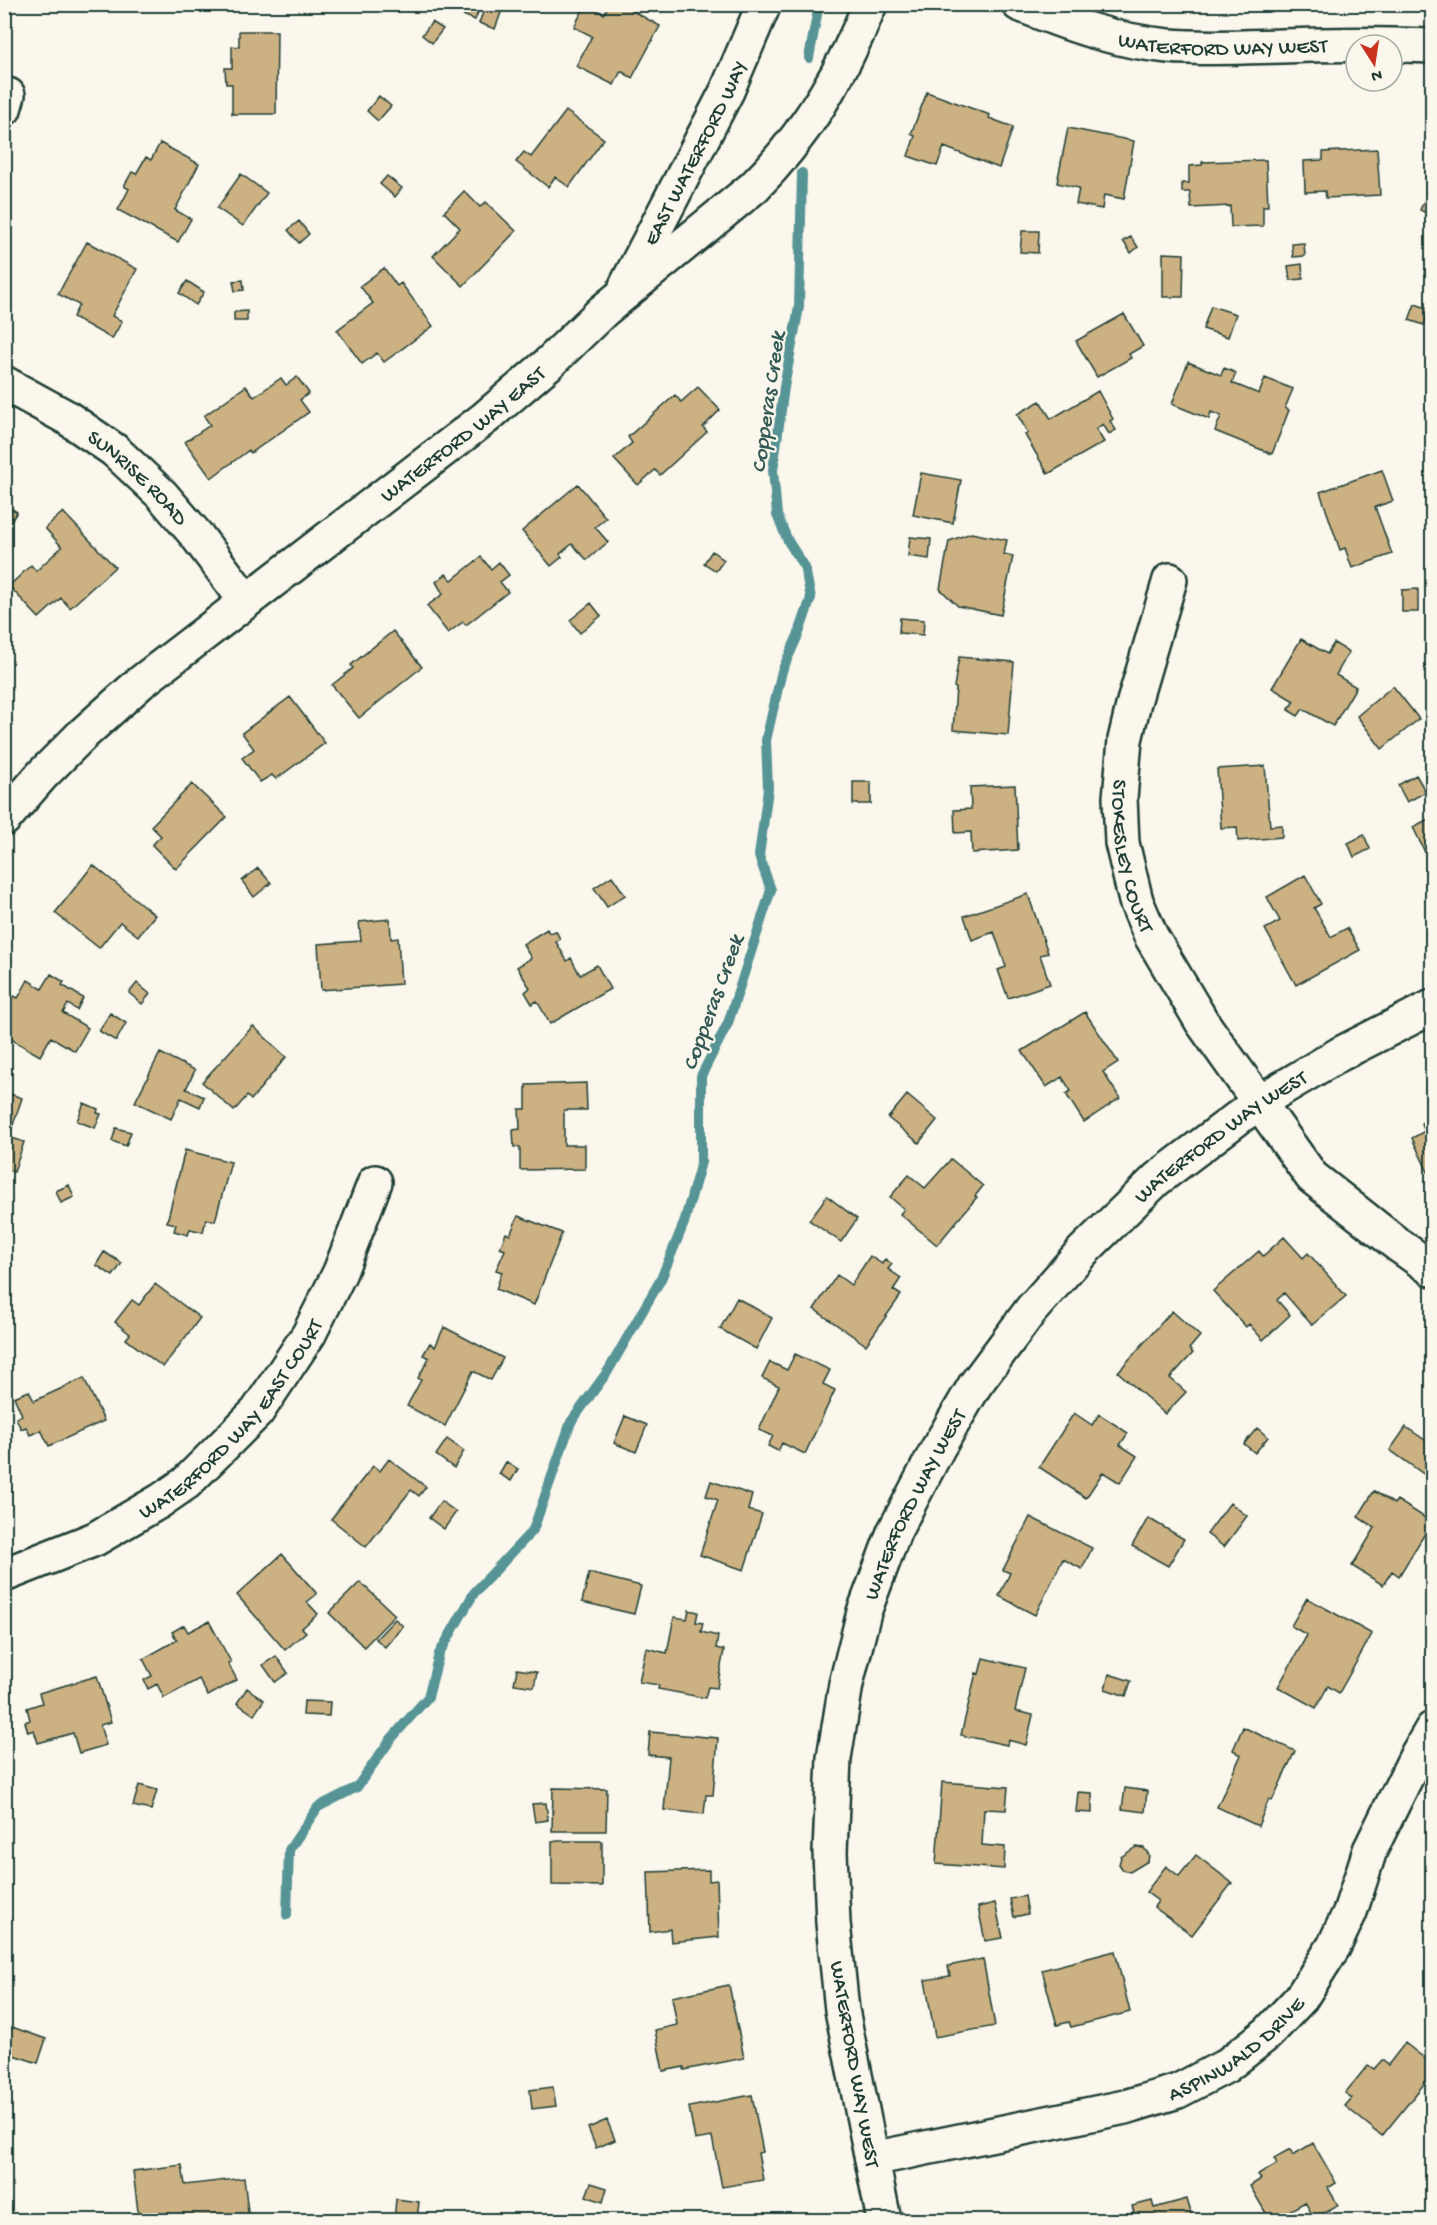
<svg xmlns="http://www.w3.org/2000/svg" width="1437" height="2225" font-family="'Gochi Hand',sans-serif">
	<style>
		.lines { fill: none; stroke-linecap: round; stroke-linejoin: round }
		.stream { stroke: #579496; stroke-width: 10 }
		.building { fill: #ccb182; stroke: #1f3d34; stroke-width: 1.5 }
		.street-casing { stroke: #1f3d34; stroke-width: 38 }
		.street { stroke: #fbf7ec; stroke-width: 33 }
		.labels { text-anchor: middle; stroke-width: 4.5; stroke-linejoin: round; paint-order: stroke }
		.street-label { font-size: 21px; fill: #1f3d34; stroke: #fbf7ec }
		.water-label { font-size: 22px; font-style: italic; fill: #325a55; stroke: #fbf7ec }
	</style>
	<rect width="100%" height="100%" fill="#fbf7ec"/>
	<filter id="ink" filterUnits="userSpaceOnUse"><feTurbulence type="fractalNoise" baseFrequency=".0167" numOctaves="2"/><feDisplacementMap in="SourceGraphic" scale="12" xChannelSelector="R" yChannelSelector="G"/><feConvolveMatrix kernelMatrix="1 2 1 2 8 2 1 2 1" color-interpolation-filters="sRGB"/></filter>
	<g filter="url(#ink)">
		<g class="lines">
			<!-- stream -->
			<path class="stream" d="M 809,58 L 819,4
				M 287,1915 L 289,1850 L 318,1807 L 357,1787 L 391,1739 L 428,1697 L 439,1654 L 474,1593 L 533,1530 L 571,1422 L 608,1371 L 661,1279 L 684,1223 L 701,1162 L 701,1076 L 728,1023 L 771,890 L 759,856 L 768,789 L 766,740 L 782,671 L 799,633 L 811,598 L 805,568 L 788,541 L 777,515 L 773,470 L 784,387 L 799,307 L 802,173"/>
		</g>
		<!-- building -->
		<path class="building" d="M 468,4 L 481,5 L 475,20 L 463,15 Z
			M 486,4 L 502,10 L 495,29 L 479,23 Z
			M 586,4 L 604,14 L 609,4 L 620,4 L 660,26 L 632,78 L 621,71 L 614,85 L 576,66 L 592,36 L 574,27 Z
			M 432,22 L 443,29 L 432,43 L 422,35 Z
			M 239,31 L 277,31 L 276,114 L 232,114 L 232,84 L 226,84 L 225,68 L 232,68 L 232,46 L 239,47 Z
			M 927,92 L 990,115 L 989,118 L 1013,127 L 999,168 L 944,147 L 937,166 L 908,156 L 915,136 L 911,134 Z
			M 379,96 L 391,106 L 378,121 L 367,111 Z
			M 566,111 L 604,139 L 569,187 L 555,177 L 548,187 L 516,162 L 524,152 L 531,157 Z
			M 1068,128 L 1134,141 L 1124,199 L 1104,195 L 1102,209 L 1076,204 L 1079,188 L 1057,183 Z
			M 160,143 L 199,164 L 175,210 L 191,219 L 178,242 L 118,210 L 129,189 L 124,186 L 132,172 L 136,174 L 146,157 L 151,160 Z
			M 1377,149 L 1380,195 L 1326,198 L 1325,191 L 1305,192 L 1304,161 L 1323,160 L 1323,152 Z
			M 1266,160 L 1268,206 L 1263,206 L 1263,226 L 1231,227 L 1230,206 L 1191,208 L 1190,192 L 1182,192 L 1182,183 L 1189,183 L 1189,166 L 1202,165 L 1202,162 Z
			M 241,174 L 267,193 L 243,226 L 217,208 Z
			M 387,176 L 402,188 L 395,197 L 380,184 Z
			M 1432,183 L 1432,216 L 1420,210 Z
			M 464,191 L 480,207 L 486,202 L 516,231 L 463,286 L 433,256 L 460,228 L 444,212 Z
			M 299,221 L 309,234 L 299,243 L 288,230 Z
			M 1022,231 L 1039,231 L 1038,253 L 1020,252 Z
			M 1131,237 L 1138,247 L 1131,253 L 1123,241 Z
			M 87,242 L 137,269 L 112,316 L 122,321 L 112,339 L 73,317 L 79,305 L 58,294 Z
			M 1304,243 L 1305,256 L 1293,257 L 1292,244 Z
			M 1163,253 L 1184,254 L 1183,297 L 1163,297 Z
			M 1302,264 L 1303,279 L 1290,280 L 1288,266 Z
			M 384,268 L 397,286 L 401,283 L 433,326 L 384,362 L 377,353 L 362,364 L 337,330 L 373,303 L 360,286 Z
			M 243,280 L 244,290 L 235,291 L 233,281 Z
			M 187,281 L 204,292 L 196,305 L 179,293 Z
			M 1415,304 L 1430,309 L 1424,325 L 1409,320 Z
			M 1211,306 L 1236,314 L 1228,337 L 1203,329 Z
			M 247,311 L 247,321 L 234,321 L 234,312 Z
			M 1124,314 L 1143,346 L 1129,354 L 1131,358 L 1097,377 L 1076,341 Z
			M 1188,362 L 1221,375 L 1224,368 L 1236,373 L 1232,383 L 1259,394 L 1265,378 L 1293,389 L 1285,408 L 1289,410 L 1272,454 L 1215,431 L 1221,416 L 1211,412 L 1209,419 L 1172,404 Z
			M 297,377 L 309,393 L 300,400 L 309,412 L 251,453 L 249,450 L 211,478 L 185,442 L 210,425 L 204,416 L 246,386 L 254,397 L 281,378 L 286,385 Z
			M 698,387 L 720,410 L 703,427 L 707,432 L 660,475 L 655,470 L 638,485 L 614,459 L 632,443 L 628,437 L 675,395 L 681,402 Z
			M 1098,391 L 1113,419 L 1110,421 L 1116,430 L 1109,434 L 1103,424 L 1096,429 L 1104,442 L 1048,474 L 1025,435 L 1028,433 L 1017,414 L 1040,401 L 1051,419 Z
			M 1382,470 L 1393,501 L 1375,507 L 1392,554 L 1352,568 L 1345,548 L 1340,550 L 1320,492 Z
			M 921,473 L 961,480 L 953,523 L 913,515 Z
			M 578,484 L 606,518 L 595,527 L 608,542 L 587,560 L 572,544 L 560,554 L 562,557 L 551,566 L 522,531 Z
			M 6,505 L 17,512 L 8,526 L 4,524 Z
			M 63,512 L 115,567 L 70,608 L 61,598 L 39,618 L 9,586 L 31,565 L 36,571 L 62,547 L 45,528 Z
			M 971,533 L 1007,540 L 1004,554 L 1013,556 L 1001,615 L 958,606 L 940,589 L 949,541 Z
			M 910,537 L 931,539 L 929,559 L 908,556 Z
			M 712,551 L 724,560 L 716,571 L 704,563 Z
			M 481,557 L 491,569 L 499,562 L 509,575 L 500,582 L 508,592 L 466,625 L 463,622 L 448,633 L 427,606 L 443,594 L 436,582 L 446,574 L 452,580 Z
			M 1418,589 L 1418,612 L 1402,612 L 1402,590 Z
			M 591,603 L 601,616 L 580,633 L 570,620 Z
			M 900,618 L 924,620 L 923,635 L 899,633 Z
			M 393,631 L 422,667 L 359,718 L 332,685 L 353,668 L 351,665 Z
			M 1301,639 L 1327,654 L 1334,643 L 1349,652 L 1336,675 L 1356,687 L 1333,726 L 1303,709 L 1298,716 L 1288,710 L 1294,701 L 1272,688 Z
			M 959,657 L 1014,662 L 1008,735 L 953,730 L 956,688 L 954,687 Z
			M 1393,686 L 1419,719 L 1382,749 L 1357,716 Z
			M 290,697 L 325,743 L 276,779 L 272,775 L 260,782 L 242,758 L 254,749 L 242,733 Z
			M 1265,766 L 1270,826 L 1282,825 L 1282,837 L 1238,841 L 1237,827 L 1221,828 L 1217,769 Z
			M 1416,775 L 1426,792 L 1407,802 L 1398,785 Z
			M 853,782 L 871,782 L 871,804 L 853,804 Z
			M 192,784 L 227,817 L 176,869 L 152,845 L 161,836 L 151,826 Z
			M 1015,785 L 1018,850 L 972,853 L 971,832 L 955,833 L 954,810 L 971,809 L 970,787 Z
			M 1432,817 L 1432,867 L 1413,827 Z
			M 1364,835 L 1370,849 L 1354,857 L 1348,843 Z
			M 93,865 L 155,915 L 138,936 L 120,922 L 99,948 L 55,913 Z
			M 258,868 L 271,883 L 254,897 L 242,881 Z
			M 1305,875 L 1321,904 L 1314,908 L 1331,937 L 1347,928 L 1360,950 L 1296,985 L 1265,929 L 1280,921 L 1267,897 Z
			M 612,876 L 625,895 L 607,907 L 594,888 Z
			M 1028,894 L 1048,953 L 1040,955 L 1050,984 L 1008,998 L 998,970 L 1006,967 L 994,932 L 972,940 L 964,916 Z
			M 390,919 L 391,939 L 398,938 L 401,984 L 321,990 L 318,944 L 361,941 L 359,922 Z
			M 547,929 L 549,933 L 556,931 L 560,939 L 556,942 L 567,961 L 571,958 L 580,975 L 597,965 L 610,989 L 550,1024 L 537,1001 L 532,1004 L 525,992 L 530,988 L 517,967 L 531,958 L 523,944 Z
			M 51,974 L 64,982 L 62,985 L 83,998 L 77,1010 L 68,1004 L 63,1013 L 88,1028 L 75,1051 L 51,1037 L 40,1056 L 4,1035 L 4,1022 L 10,1012 L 4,1008 L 12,995 L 18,998 L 28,980 L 42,989 Z
			M 137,983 L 150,994 L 142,1004 L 129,993 Z
			M 1085,1012 L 1118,1062 L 1103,1072 L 1120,1098 L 1084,1122 L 1066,1094 L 1071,1091 L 1062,1077 L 1046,1087 L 1022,1051 Z
			M 110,1013 L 126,1023 L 116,1041 L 99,1031 Z
			M 253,1026 L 286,1057 L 251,1100 L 247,1096 L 234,1111 L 202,1082 Z
			M 160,1053 L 195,1070 L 186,1089 L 204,1097 L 200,1107 L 181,1098 L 171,1119 L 135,1102 Z
			M 586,1083 L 587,1110 L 564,1110 L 564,1145 L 585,1145 L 585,1169 L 520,1170 L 520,1147 L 514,1147 L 513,1130 L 520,1129 L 519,1109 L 526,1109 L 526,1085 Z
			M 4,1084 L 9,1085 L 7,1093 L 22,1098 L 9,1137 L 24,1142 L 14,1172 L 4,1169 Z
			M 907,1095 L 937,1120 L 919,1143 L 888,1118 Z
			M 84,1103 L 98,1109 L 97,1113 L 101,1114 L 95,1128 L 77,1121 Z
			M 1432,1118 L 1432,1169 L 1428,1172 L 1412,1138 L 1425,1131 L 1421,1123 Z
			M 116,1128 L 131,1132 L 126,1146 L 112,1141 Z
			M 185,1150 L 231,1162 L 215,1221 L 206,1219 L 203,1232 L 190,1229 L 188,1235 L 174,1231 L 176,1224 L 167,1222 Z
			M 951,1159 L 983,1186 L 975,1196 L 977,1197 L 937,1245 L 900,1214 L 904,1209 L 890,1197 L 909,1175 L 925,1188 Z
			M 69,1185 L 74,1197 L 61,1203 L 56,1191 Z
			M 827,1196 L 857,1219 L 841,1242 L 809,1220 Z
			M 518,1216 L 562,1233 L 534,1305 L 496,1289 L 502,1272 L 496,1270 L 505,1250 L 500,1248 L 506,1233 L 510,1235 Z
			M 1284,1237 L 1303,1258 L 1308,1253 L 1346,1296 L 1312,1325 L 1284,1293 L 1277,1300 L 1290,1315 L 1263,1340 L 1249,1324 L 1246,1327 L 1213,1291 L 1259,1251 L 1263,1256 Z
			M 104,1252 L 122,1263 L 113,1276 L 96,1265 Z
			M 870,1256 L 882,1264 L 885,1259 L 892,1264 L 888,1269 L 901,1278 L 893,1290 L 901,1295 L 866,1345 L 814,1309 L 837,1275 L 851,1285 Z
			M 155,1284 L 200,1318 L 163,1367 L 126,1339 L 130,1334 L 115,1322 L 132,1300 L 139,1305 Z
			M 737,1298 L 772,1318 L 756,1349 L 720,1329 Z
			M 1172,1311 L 1200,1336 L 1189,1349 L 1193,1353 L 1170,1378 L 1186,1392 L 1165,1414 L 1118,1372 Z
			M 444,1327 L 503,1358 L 491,1380 L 473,1371 L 445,1426 L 407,1406 L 421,1380 L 418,1378 L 429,1358 L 423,1355 L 430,1343 L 435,1347 Z
			M 795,1354 L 830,1370 L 823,1384 L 835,1390 L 805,1454 L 782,1443 L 778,1451 L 768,1446 L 773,1436 L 759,1430 L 779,1386 L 762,1378 L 770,1362 L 787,1370 Z
			M 84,1378 L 104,1421 L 49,1446 L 41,1430 L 30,1435 L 26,1427 L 21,1429 L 16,1418 L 22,1415 L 14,1397 L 29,1391 L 34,1401 Z
			M 1074,1413 L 1092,1425 L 1099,1414 L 1128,1433 L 1120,1445 L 1137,1456 L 1120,1483 L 1103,1472 L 1086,1498 L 1039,1467 Z
			M 625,1416 L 647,1425 L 636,1452 L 614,1443 Z
			M 1406,1427 L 1428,1442 L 1432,1436 L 1432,1480 L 1390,1450 Z
			M 1257,1428 L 1268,1437 L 1255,1453 L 1244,1444 Z
			M 447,1439 L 464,1451 L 454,1468 L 436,1455 Z
			M 389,1459 L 426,1487 L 419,1496 L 411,1490 L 366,1547 L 331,1519 L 373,1466 L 380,1471 Z
			M 506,1462 L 518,1469 L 511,1481 L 499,1474 Z
			M 711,1481 L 752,1495 L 748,1510 L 762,1514 L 744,1570 L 700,1555 L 718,1500 L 706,1496 Z
			M 1374,1491 L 1394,1504 L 1397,1500 L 1432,1522 L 1399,1576 L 1392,1571 L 1383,1585 L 1352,1566 L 1375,1528 L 1358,1517 Z
			M 441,1501 L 456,1512 L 444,1529 L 429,1518 Z
			M 1230,1503 L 1247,1516 L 1224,1547 L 1207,1534 Z
			M 1030,1517 L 1092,1548 L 1082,1569 L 1063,1559 L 1035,1615 L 999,1596 L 1010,1573 L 1003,1570 Z
			M 1148,1518 L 1184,1539 L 1168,1566 L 1132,1546 Z
			M 282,1554 L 317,1594 L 307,1602 L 318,1614 L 302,1628 L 306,1632 L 285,1650 L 237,1595 Z
			M 589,1573 L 641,1586 L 634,1614 L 582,1602 Z
			M 360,1582 L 395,1615 L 364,1647 L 329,1613 Z
			M 1307,1598 L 1372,1634 L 1339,1693 L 1328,1686 L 1316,1708 L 1278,1687 L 1307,1635 L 1291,1626 Z
			M 689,1610 L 698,1612 L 696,1622 L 703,1623 L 701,1632 L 718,1636 L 716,1648 L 724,1650 L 717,1688 L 708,1687 L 705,1698 L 658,1689 L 659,1685 L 639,1682 L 646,1648 L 667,1653 L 674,1617 L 687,1619 Z
			M 395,1619 L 403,1626 L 385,1647 L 376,1639 Z
			M 209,1621 L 231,1662 L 228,1663 L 237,1680 L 208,1696 L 199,1679 L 164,1698 L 157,1684 L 148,1689 L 144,1680 L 152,1676 L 143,1659 L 177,1640 L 172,1632 L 184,1625 L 188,1632 Z
			M 276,1656 L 288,1673 L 275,1682 L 263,1665 Z
			M 983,1658 L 1025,1668 L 1015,1711 L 1033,1715 L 1026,1745 L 1008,1740 L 1007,1745 L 961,1735 L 976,1673 L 979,1674 Z
			M 517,1669 L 537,1672 L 534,1687 L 514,1684 Z
			M 1109,1674 L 1131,1681 L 1126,1696 L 1105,1689 Z
			M 97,1676 L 111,1722 L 100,1725 L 106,1745 L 79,1753 L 73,1733 L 38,1743 L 34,1730 L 28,1732 L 25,1722 L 30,1720 L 27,1708 L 42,1703 L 39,1693 Z
			M 247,1688 L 264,1700 L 254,1715 L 237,1703 Z
			M 304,1701 L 330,1702 L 329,1716 L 303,1715 Z
			M 1243,1727 L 1295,1751 L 1272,1801 L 1269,1799 L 1258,1826 L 1217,1807 L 1241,1755 L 1233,1750 Z
			M 650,1732 L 718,1738 L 713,1795 L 706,1795 L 704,1814 L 664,1810 L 669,1757 L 648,1755 Z
			M 942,1782 L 1008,1787 L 1006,1810 L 984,1809 L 982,1845 L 1005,1847 L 1004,1869 L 936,1864 Z
			M 139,1785 L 157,1790 L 151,1810 L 133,1806 Z
			M 553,1788 L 607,1789 L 606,1831 L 552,1831 Z
			M 1125,1788 L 1147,1791 L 1145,1812 L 1122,1809 Z
			M 1078,1792 L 1092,1793 L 1092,1813 L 1076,1812 Z
			M 546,1803 L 548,1820 L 535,1822 L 532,1804 Z
			M 552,1841 L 602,1841 L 602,1886 L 552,1885 Z
			M 1136,1847 L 1144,1848 L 1149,1855 L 1148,1861 L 1130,1872 L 1123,1870 L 1119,1864 L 1121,1857 Z
			M 1196,1855 L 1232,1883 L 1192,1935 L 1154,1907 L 1158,1901 L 1146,1892 L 1166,1866 L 1179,1876 Z
			M 709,1870 L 709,1881 L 717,1880 L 719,1937 L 671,1942 L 670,1929 L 650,1932 L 648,1872 Z
			M 1025,1896 L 1028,1914 L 1014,1917 L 1010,1899 Z
			M 995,1903 L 1003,1938 L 985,1941 L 978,1907 Z
			M 1115,1951 L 1130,2012 L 1071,2027 L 1069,2022 L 1057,2025 L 1042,1970 Z
			M 983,1959 L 995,2026 L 935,2037 L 925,1980 L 950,1976 L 948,1966 Z
			M 729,1985 L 744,2058 L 684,2070 L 684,2067 L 663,2071 L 655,2030 L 677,2025 L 672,1997 Z
			M 12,2027 L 46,2039 L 38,2063 L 4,2052 Z
			M 1405,2043 L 1432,2064 L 1432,2074 L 1382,2136 L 1345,2106 L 1352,2098 L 1345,2093 L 1368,2065 L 1374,2069 L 1382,2060 L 1388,2065 Z
			M 553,2087 L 556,2106 L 532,2109 L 530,2090 Z
			M 752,2095 L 763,2152 L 758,2153 L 763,2180 L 722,2187 L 712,2137 L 695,2140 L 689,2107 Z
			M 607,2120 L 615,2140 L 596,2148 L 588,2128 Z
			M 1313,2143 L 1336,2183 L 1328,2188 L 1338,2205 L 1314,2218 L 1305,2202 L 1282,2215 L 1285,2220 L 1270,2220 L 1250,2186 L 1261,2179 L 1258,2175 L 1277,2164 L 1274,2158 L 1290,2149 L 1293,2155 Z
			M 182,2165 L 185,2185 L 244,2178 L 249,2220 L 139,2220 L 133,2171 Z
			M 591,2183 L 607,2188 L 603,2202 L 586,2196 Z
			M 396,2199 L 419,2202 L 417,2220 L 394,2220 Z
			M 1187,2199 L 1193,2220 L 1108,2220 L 1134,2212 L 1132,2206 L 1152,2201 L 1154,2208 Z"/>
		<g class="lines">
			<defs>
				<g id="street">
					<path id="s1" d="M 1019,4 C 1067,24 1115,41 1168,46 C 1206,49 1244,47 1282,46 C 1332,44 1382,44 1432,46"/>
					<path d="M 4,109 L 8,95"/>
					<path id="s2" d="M 626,286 L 727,91 L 764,4"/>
					<path id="s3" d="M 4,383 L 66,417 L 114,450 L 162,495 L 197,536 L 246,601"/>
					<path id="s4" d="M 1170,580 L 1134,702 L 1125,740 L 1120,798 L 1122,843 L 1136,901 L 1151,936 L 1202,1022 L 1312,1177 L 1397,1244 L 1432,1269"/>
					<path id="s5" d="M 4,819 L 42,775 L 83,734 L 140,683 L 485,418 L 547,365 L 603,311 L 754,187 C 806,135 843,72 870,4"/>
					<path id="s6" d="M 4,1575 L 95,1539 L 160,1501 L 186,1483 L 257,1412 L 309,1334 L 340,1272 L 375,1182"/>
					<path id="s7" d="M 872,2159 L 1125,2107 L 1178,2091 L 1226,2066 L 1268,2033 L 1301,1998 L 1334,1946 L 1350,1912 L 1370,1850 L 1418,1753 L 1432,1729"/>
					<path id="s8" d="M 884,2220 L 842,2010 L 833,1923 L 830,1852 L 834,1758 L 846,1684 L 864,1612 L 894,1532 L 938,1448 L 975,1385 L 1031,1310 L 1083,1251 L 1157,1179 L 1259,1102 L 1340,1054 L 1432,1007"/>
				</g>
			</defs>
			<!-- street casing -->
			<use href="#street" class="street-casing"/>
			<!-- street -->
			<use href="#street" class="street"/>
		</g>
	</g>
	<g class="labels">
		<!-- street labels -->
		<g class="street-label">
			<text dy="7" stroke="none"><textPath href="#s1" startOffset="210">WATERFORD WAY WEST</textPath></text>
			<text dy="7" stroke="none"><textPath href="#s2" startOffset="150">EAST WATERFORD WAY</textPath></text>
			<text dy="7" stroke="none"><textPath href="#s5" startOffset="600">WATERFORD WAY EAST</textPath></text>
			<text dy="7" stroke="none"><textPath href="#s3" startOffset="165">SUNRISE ROAD</textPath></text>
			<text dy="7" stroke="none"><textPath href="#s4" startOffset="284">STOKESLEY COURT</textPath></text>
			<text dy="7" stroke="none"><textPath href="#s8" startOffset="1221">WATERFORD WAY WEST</textPath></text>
			<text dy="7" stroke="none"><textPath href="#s6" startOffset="282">WATERFORD WAY EAST COURT</textPath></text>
			<text dy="7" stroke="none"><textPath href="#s8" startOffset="735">WATERFORD WAY WEST</textPath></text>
			<text dy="7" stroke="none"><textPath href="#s7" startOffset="386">ASPINWALD DRIVE</textPath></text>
			<text transform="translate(856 2064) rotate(80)" y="7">WATERFORD WAY WEST</text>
		</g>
		<!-- water labels -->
		<g class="water-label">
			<text transform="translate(766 402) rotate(-82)" y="8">Copperas Creek</text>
			<text transform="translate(711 1002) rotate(-70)" y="8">Copperas Creek</text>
		</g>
	</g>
	<!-- margin -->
	<rect width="1437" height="2225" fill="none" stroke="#fbf7ec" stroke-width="24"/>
	<rect x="12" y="12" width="1413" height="2201" fill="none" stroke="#1f3d34" stroke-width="2" filter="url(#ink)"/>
	<!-- north arrow -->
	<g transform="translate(1374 63) rotate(168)"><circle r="28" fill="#fbf7ec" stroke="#a3ada2" stroke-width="1.5"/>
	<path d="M0-4.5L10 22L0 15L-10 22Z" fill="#c8321e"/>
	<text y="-9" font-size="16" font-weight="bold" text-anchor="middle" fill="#1f3d34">N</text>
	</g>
</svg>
